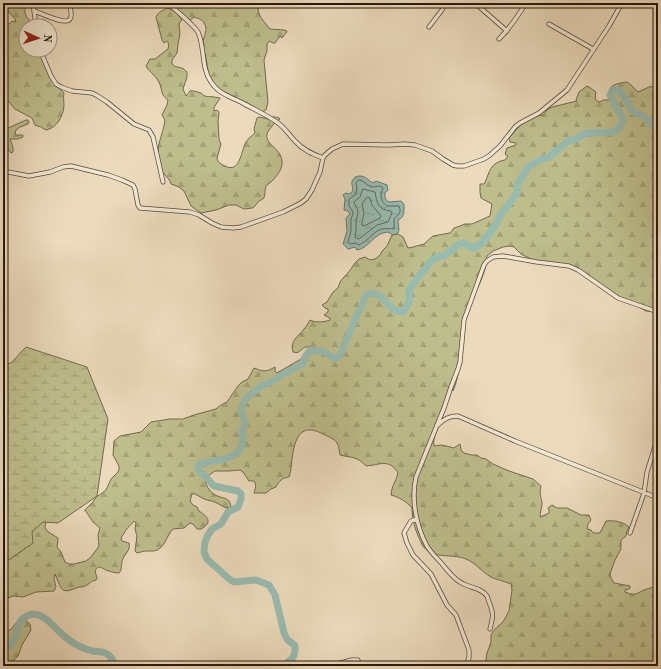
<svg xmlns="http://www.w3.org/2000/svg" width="661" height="669" font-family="'Old Standard TT',serif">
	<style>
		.forest { fill: url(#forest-firs); stroke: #726a4d }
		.wetland { fill: url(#wetland-marsh); stroke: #726a4d }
		.water { fill: url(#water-ripples); stroke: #6b796f }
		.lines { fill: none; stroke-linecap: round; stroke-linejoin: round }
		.shore { stroke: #60695f; stroke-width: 1 }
		.river { stroke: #98bbb0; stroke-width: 7 }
		.street-casing { stroke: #58483a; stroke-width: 5 }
		.street { stroke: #f2e7d3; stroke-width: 3.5 }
	</style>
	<defs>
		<pattern id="forest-firs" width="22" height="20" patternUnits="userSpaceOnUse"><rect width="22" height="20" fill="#bebd8c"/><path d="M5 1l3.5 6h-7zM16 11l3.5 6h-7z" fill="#a3a278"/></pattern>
		<pattern id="wetland-marsh" width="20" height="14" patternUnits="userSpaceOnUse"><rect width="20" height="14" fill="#bebd8c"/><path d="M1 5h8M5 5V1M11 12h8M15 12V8" fill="none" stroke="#a3a278"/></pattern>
		<pattern id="water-ripples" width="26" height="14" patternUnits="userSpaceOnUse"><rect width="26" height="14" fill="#98bbb0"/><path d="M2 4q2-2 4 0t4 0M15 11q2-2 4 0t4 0" fill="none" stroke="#83a096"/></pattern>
	</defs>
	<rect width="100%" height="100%" fill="#ebdabc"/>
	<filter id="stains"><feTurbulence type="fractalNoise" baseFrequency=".005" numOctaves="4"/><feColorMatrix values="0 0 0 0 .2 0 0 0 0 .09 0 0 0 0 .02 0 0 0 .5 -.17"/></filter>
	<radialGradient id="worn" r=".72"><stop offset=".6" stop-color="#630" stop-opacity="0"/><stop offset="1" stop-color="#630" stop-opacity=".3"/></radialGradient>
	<!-- forest -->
	<path class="forest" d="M 3,3 L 15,5 L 14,3 L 27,3 L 28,6 L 25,9 C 24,17 30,20 34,26 L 26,26 L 26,50 L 41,50 C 47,65 52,82 64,93 C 63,98 64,101 64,106 C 63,116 57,128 46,130 L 41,127 L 35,125 L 32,118 L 15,109 L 9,102 L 3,101 L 3,24 L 9,24 L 12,21 L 16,22 L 15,19 L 3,6 Z
		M 171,3 L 258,3 C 257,16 263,20 270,29 L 284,30 L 287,31 L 286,33 L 282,38 L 280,36 L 275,43 L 273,43 L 269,41 L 267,44 L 267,51 L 264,60 L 268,102 L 266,110 C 260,115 254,109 247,106 C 242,105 239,101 234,98 C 229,95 222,93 218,89 C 208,82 208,69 206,58 C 205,53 203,49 203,43 C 203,36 209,30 204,23 C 202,19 197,18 194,17 L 189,21 Z
		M 167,8 C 174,10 178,14 182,20 L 180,22 L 179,25 L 180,34 L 178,44 L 177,53 L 172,60 L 172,64 C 176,69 181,65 187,72 L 187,77 L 183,89 L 186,96 L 187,95 L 190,91 L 194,91 L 201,93 C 205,98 209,96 214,97 C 216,97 218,98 220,98 C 218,103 213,106 214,111 L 217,110 L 219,112 L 218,122 L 219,139 L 221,144 L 217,158 C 218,163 221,164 225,166 C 240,174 241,151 246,142 C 248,138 252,136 255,133 L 254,129 L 257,118 L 259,117 L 268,119 C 272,117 274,116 279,118 L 280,119 C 275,122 273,125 269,130 C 260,143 281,147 282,161 C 283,169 277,176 271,182 C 270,183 267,185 266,186 C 265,189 265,195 264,198 L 258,202 L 254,207 L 252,208 L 244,209 L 236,205 L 229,205 L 216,210 L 201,213 L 191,206 L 184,191 L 179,187 L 171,184 C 170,179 167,178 164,174 C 162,172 161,168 160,166 C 154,146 163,137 165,120 L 162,115 L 167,105 L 168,100 C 167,100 164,96 163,95 C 161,90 161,84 157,79 C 154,74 148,71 146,66 L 150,59 L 155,59 L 168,49 C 169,46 169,43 167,41 L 164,43 L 162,40 L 156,17 C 158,12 162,11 167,8 Z
		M 627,82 L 630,84 L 638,92 L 649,87 L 658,86 L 658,312 L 646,311 L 637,306 L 605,290 L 577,269 L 531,259 L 521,254 L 514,247 L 510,246 L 503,247 L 493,251 L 487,256 C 486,279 470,299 463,320 C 462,326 462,333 462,339 C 460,357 460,375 453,391 L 452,389 L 451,390 C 448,399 445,408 442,418 C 440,427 432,436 434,446 L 442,445 L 454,448 L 460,444 L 461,450 L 464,453 L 472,455 L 477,455 L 481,458 L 486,459 L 493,464 L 509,471 L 533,479 L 541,486 C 539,496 541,495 542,503 C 542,508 540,512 540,517 L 549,513 L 549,510 L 548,508 L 552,505 L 557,508 L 567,508 L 581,515 L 589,515 L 591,520 L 588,524 L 587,529 L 591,530 L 593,533 L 600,533 L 606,521 C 614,520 624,522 629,527 L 627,531 L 626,536 L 621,540 L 621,549 L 615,560 L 610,574 L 611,578 L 614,583 L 630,586 L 630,588 L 629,589 L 625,590 L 625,592 C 635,596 636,594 644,590 C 649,588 654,587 658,586 L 658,666 L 485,666 L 487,653 L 491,642 L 491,635 L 494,630 L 503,622 L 509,611 L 512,590 L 511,584 C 504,581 497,580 491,577 C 482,572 476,563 466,559 C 452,553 433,560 423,546 C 421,544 421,541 419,538 C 415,529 412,519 412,508 C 407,502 399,497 391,495 C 392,484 396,482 398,473 C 389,458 380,465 366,466 C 357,456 352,458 340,455 C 339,451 339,446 337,443 C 334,438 326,436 321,433 C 302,424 296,436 293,453 C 291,461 292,469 289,477 C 282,478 279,481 276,487 L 271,489 L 266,493 L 254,493 C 255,489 257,485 254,481 L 249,481 L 243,472 L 240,470 L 229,471 L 215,471 L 205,478 C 206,488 211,494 220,497 C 223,498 227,498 229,501 C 230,503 231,505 231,507 L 226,508 L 215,502 L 204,499 L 195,494 L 192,494 L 190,501 L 193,505 L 197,507 L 199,511 C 208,517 213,522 201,529 L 197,529 L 193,524 L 190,523 L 184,528 L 173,529 C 166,536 165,549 154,551 C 153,551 149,551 147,551 C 144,551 141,552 137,553 L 135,551 L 137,536 L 135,529 L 136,523 L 134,521 L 126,530 L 121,538 L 122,541 L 129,543 C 131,551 124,554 122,561 C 121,566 122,570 119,573 C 116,573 112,572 109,571 C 103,570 99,563 95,571 L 97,578 L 96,580 C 90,581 90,584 85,586 C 84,587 81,587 79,587 C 60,595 62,590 55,574 L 54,578 L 56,587 L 54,591 L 36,592 L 23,597 L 14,596 L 3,599 L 3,561 L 20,552 L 22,551 L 30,538 L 33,529 L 47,515 L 45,527 L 47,531 L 58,538 L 58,540 L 57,547 L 61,552 L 65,562 L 69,564 L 74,564 L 86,561 L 91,557 L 99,546 L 98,535 L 100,528 L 93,522 L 85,510 L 93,502 L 96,497 L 101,494 L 106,490 L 111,479 L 118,472 L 119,469 L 119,466 L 113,455 L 114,441 L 120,436 L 141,432 L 151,422 L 170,419 L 183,419 L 194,415 L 216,409 L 221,405 L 227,402 L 238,386 L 242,382 L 248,379 L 254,368 C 264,372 266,372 275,367 L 275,371 L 277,373 L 301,359 L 311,349 L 311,347 C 310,347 306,347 305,347 C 300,350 300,354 293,352 C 289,341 299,336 304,329 C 307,326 308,323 310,320 C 316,323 324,322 330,320 L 330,318 L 324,315 L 328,312 L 328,309 L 325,308 L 322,305 L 327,302 L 333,292 L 338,288 L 340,282 L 344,277 L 348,273 L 355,263 L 359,259 L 365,257 L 370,260 L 375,259 L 380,255 L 383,250 L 387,246 L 392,235 L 398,234 L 403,237 L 408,248 L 413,247 L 424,244 L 433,236 L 450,233 L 454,228 L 460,226 L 465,224 L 472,224 L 490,216 L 492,204 L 481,198 L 480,192 L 480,184 L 484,184 L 485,183 C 489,172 491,162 505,160 L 508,156 L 505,154 L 507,148 L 516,145 L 516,143 L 510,142 L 509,138 L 522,123 L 531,117 L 543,115 L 547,110 L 552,107 L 577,101 L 576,100 L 579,92 L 587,86 L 589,87 L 596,92 L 595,99 L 599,102 L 604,100 L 611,100 C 611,98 609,96 609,94 C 608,84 620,83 627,82 Z
		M 26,120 L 28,120 L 29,122 L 28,124 L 20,127 L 16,130 L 15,133 L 16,135 L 23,135 L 23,137 L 18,139 L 10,139 L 13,147 L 13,152 L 11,153 L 9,150 L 3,148 L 3,129 L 8,128 Z
		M 24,619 L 30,624 L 31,630 L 22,645 L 18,656 L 14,660 L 3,664 L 3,632 C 5,632 8,631 10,630 C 16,625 15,621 24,619 Z"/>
	<!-- wetland -->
	<path class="wetland" d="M 26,347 L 87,367 L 108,419 L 97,496 L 58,523 L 43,522 L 32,532 L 33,543 L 3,564 L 3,364 L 11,363 Z"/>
	<!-- water -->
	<path class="water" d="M 359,176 C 367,176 367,180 373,183 L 376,181 L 387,185 L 388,190 L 385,193 L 385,198 L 388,202 L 401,201 L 404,204 C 404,211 405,217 398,220 L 399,230 L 398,233 L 393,235 L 388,232 C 373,233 370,248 357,250 L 355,247 L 348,249 L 343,244 L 347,231 L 346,218 L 350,214 L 348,211 L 344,210 L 345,199 L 343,195 L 346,193 L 349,194 L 352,192 C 354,188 351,185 352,181 L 355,177 Z"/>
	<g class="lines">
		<!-- shore -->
		<path class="shore" d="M 360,180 C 365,181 367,186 372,187 C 376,187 378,185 382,187 L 383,189 C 379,195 381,202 387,206 L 399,206 C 402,214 398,214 394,219 L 394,229 C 373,226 375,237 359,245 L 355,243 L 350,244 L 348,242 L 351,231 L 351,219 L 353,214 L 352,210 L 349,206 L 349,199 L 355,195 L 356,193 L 357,189 L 356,183 Z
			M 363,189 L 375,192 C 377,203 378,210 391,211 L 392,213 L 388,222 L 377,225 L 359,239 L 356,238 L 355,237 L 356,231 L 356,221 L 358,213 L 357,208 L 354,203 L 355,201 L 360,197 Z
			M 368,197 L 370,198 L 372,205 L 381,216 L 380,218 L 364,226 L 362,225 L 362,222 L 364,213 L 362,204 L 366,198 Z"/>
		<!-- river -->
		<path class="river" d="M 658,92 C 655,99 655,104 658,111
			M 3,649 C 5,648 9,646 11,645 C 19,636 15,621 27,616 C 34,612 41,615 47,620 C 56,627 62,636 72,642 C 78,646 85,649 92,651 C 96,652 104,651 107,654 C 111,656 114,662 116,666
			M 282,666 C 291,660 296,658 295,646 L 287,639 L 284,633 L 275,595 L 269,585 L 256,580 L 234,582 L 229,579 L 207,559 L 204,552 L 205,542 L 208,535 L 212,529 L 221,524 L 228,512 L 238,507 L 241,499 L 241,494 L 238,491 L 214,486 L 206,477 L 199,471 L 198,468 L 199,465 L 203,463 C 218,460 244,459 243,438 C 243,436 242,434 242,432 C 247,422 245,421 241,412 L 242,406 L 246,398 L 263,385 L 269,383 L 276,379 L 289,371 L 302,364 L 305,357 L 310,350 L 325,352 L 333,358 L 337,358 L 340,355 L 356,317 L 358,314 L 366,295 C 385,287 387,314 403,312 C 409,305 410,300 409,290 L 418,277 L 427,267 L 431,261 L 439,256 L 444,256 L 458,245 L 463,243 L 466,244 L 469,247 L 474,248 L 482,243 L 495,226 L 501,214 L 517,193 L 518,183 L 529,166 L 544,158 L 548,158 L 568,141 L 576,139 L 581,136 L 587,133 L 613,132 L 619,128 L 623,121 L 622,117 L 613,101 L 610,95 L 613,90 L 619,90 C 625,97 629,104 633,112 C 646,116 646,118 654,127 L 658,128"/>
		<defs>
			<path id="street" d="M 33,3 L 36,26
				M 167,3 C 173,7 195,27 198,32 C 205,47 201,68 211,82 C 218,93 230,97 241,102 C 253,109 267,115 278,123 C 285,128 289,135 295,141 C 303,150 312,154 323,158
				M 475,3 L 507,31
				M 34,11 C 41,13 66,26 70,19 C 73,15 70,7 69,3
				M 549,24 L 593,49
				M 429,27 L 442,10 L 445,3
				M 499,39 C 510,28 518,16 526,3
				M 40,50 L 51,76 L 56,84 L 61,87 L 72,91 L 92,93 L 96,95 L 107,102 L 134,124 L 149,130 L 153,137 L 163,182
				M 3,171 L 29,176 L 50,172 L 63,167 L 71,166 L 108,175 L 122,180 L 133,185 L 135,189 L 138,205 L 140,208 L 190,212 L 199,215 L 212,223 L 221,227 L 233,228 L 241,227 L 283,212 L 301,203 L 306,199 L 312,190 L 320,172 L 323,158 L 325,155 L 332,149 L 343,144 L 388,145 L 405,144 L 415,145 L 432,151 L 443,159 L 453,165 L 457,166 L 464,166 L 484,159 L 490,155 L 500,146 L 515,127 L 520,123 L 539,113 L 567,90 L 609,26 L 622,3
				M 438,425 C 444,419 449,416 458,416 L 515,441 L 658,498
				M 417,519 L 411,521 L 404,533 L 407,543 L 413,555 L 431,574 L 447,605 L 456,615 L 469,650 L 469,658 L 467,662 L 463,666
				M 630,533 L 644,493 L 647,472 L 658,437
				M 490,629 C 493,617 494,614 489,602 C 488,600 488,598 487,596 C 481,587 468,588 460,582 C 453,578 448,571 443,565 C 438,559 431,553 427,546 C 416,526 411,499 416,477 L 444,408 L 451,387 L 458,369 L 460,362 L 464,320 L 484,265 L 487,261 L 493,257 L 503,256 L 537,262 L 569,266 L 578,270 L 618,298 L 658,312
				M 329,666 L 352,660 L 358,660"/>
		</defs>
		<!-- street casing -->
		<use href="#street" class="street-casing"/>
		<!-- street -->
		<use href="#street" class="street"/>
	</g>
	<!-- margin -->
	<rect width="661" height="669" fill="none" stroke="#ebdabc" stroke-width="16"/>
	<rect x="4" y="4" width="653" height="661" fill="none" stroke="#27170e" stroke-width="2"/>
	<rect x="8" y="8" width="645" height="653" fill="none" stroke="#27170e"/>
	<!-- north arrow -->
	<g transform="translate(38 38) rotate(93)"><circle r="19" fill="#f2e7d3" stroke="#a19484"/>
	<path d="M0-3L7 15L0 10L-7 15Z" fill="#8f2418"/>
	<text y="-6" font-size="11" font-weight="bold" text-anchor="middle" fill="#27170e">N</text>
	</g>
	<rect width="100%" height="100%" filter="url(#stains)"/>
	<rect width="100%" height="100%" fill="url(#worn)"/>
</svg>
